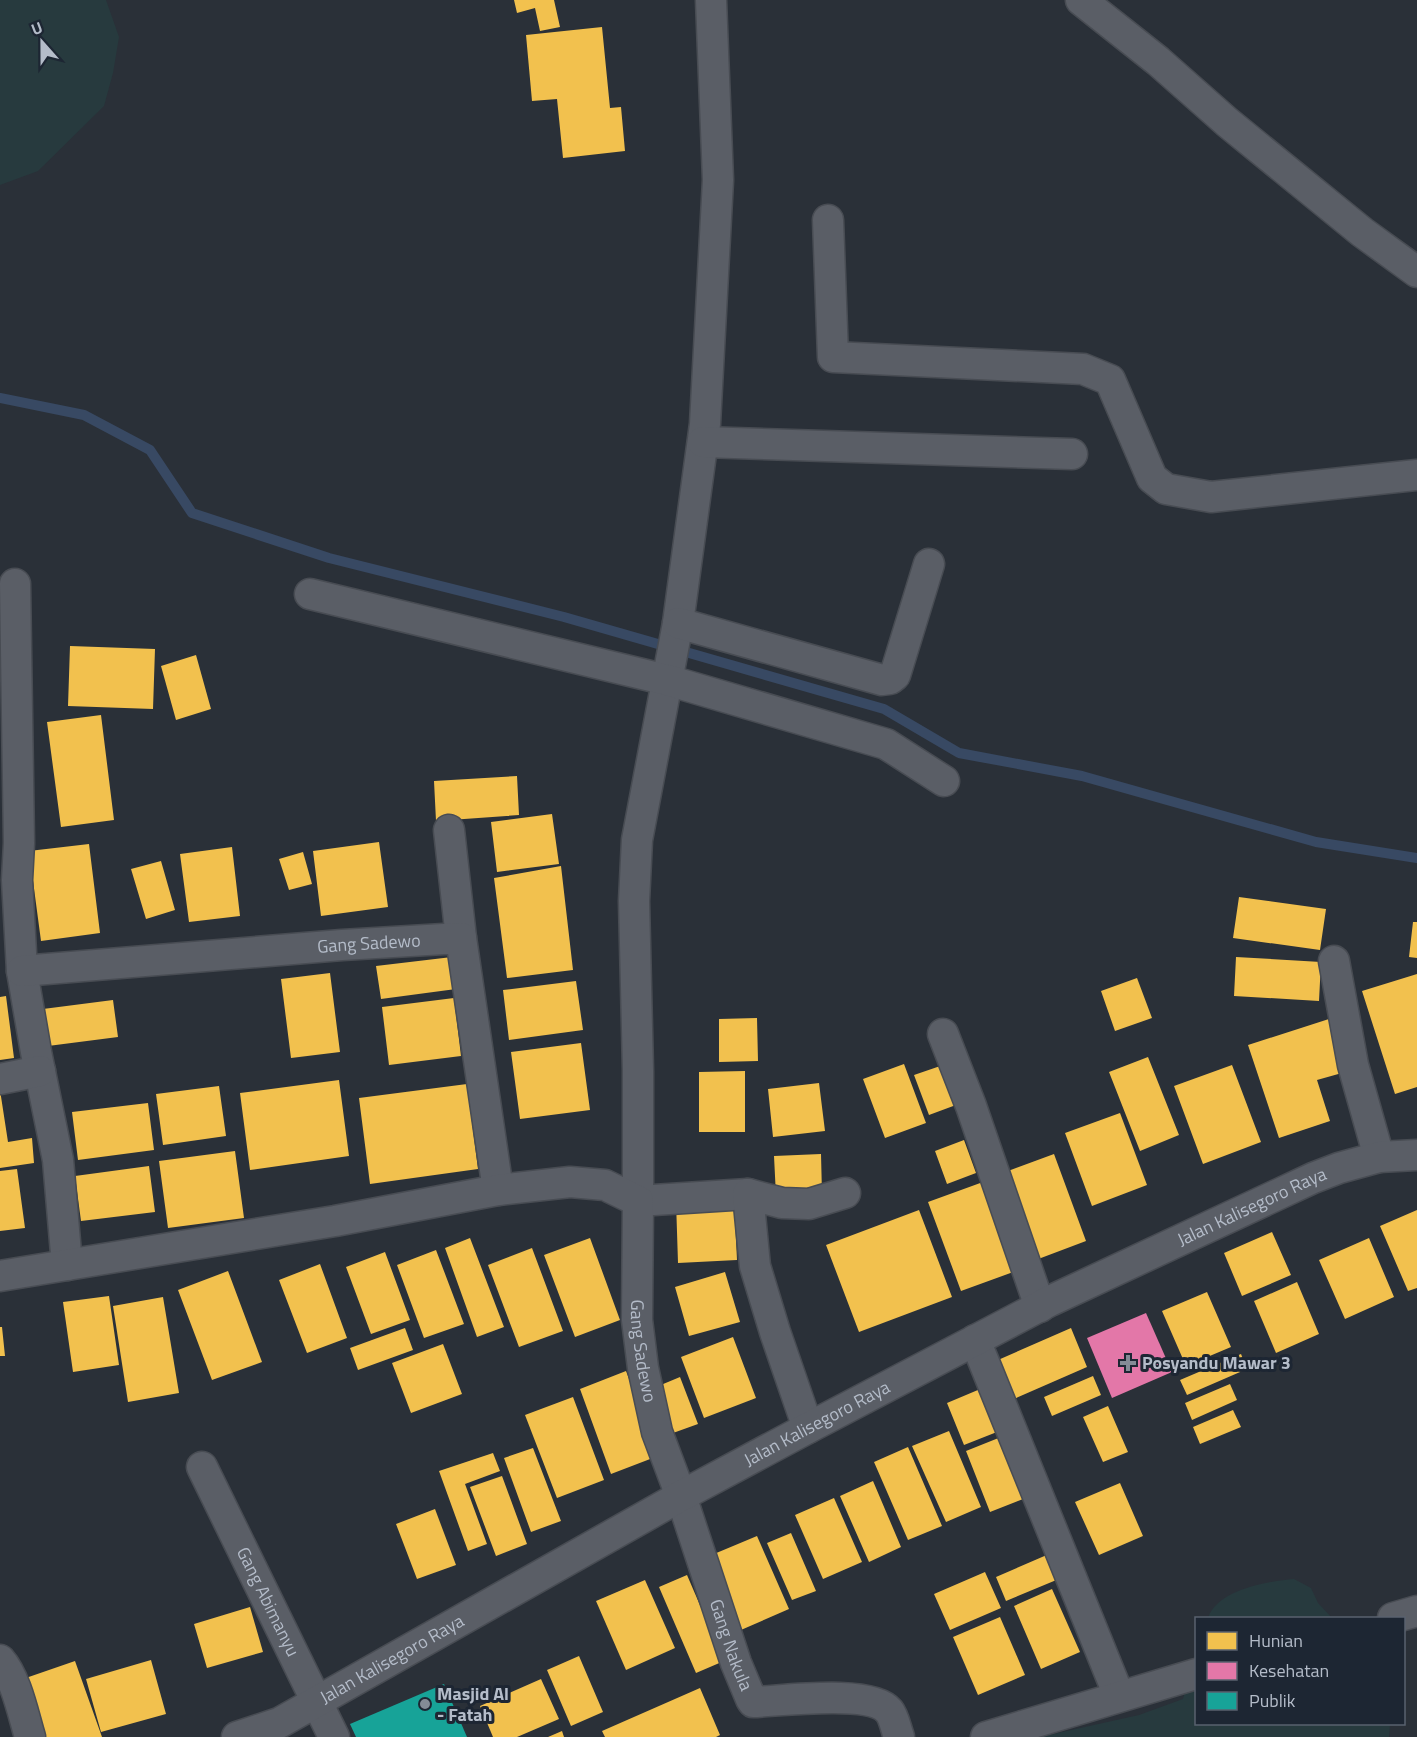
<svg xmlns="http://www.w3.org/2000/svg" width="1417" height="1737" font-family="'Titillium Web',sans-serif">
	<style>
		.green { fill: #273a3e }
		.homes { fill: #f2c14e }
		.health { fill: #e377a8 }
		.public { fill: #17a398 }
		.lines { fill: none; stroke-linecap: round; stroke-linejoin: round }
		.stream { stroke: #384963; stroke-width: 10 }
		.minor-casing { stroke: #484c53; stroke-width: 33 }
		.minor { stroke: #5a5e66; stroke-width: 30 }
		.poi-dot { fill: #848b96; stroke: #1d2633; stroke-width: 2 }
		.labels { text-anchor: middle; stroke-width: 6; stroke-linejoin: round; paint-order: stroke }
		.street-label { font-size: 18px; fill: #b4bcc9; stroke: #1d2633 }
		.poi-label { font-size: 18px; font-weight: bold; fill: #b4bcc9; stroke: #1d2633; text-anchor: start }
	</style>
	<rect width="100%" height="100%" fill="#2a3038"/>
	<!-- green -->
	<path class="green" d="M 0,0 L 106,0 L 119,37 L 113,73 L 104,106 L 38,171 L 0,185 Z
		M 1294,1579 L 1311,1588 L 1318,1603 L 1332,1618 L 1208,1618 C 1217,1590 1268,1581 1294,1579 Z
		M 1196,1654 L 1196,1724 L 1390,1724 L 1389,1737 L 1040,1737 L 1139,1715 L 1183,1699 Z"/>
	<!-- homes -->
	<path class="homes" d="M 514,0 L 554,0 L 560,27 L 540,31 L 535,8 L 517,13 Z
		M 602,27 L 610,108 L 621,107 L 625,151 L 563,158 L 557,99 L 532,101 L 526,35 Z
		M 70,646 L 155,649 L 153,709 L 68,706 Z
		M 196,655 L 211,709 L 176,720 L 161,666 Z
		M 101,715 L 114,820 L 61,827 L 47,722 Z
		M 517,776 L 519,815 L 436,821 L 434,781 Z
		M 552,814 L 559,864 L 497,872 L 491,822 Z
		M 379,842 L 388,907 L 321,916 L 313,851 Z
		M 89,844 L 100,933 L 41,941 L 29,851 Z
		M 232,847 L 240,916 L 189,922 L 180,854 Z
		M 303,852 L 312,884 L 289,890 L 279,859 Z
		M 161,861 L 175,910 L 146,919 L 131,869 Z
		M 561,866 L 573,970 L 507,978 L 494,878 Z
		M 1239,897 L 1326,909 L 1320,950 L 1233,938 Z
		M 1413,922 L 1417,922 L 1417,958 L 1409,957 Z
		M 452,957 L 456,989 L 381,999 L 376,966 Z
		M 1236,957 L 1321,962 L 1319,1001 L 1234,996 Z
		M 330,973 L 340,1052 L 291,1058 L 281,979 Z
		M 1417,974 L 1417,1087 L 1395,1094 L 1362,991 Z
		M 1137,978 L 1152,1018 L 1115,1031 L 1101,991 Z
		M 576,981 L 583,1030 L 509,1040 L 503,990 Z
		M 6,996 L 14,1058 L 0,1060 L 0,997 Z
		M 454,998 L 461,1056 L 389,1065 L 382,1007 Z
		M 113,1000 L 118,1037 L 48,1046 L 43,1009 Z
		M 757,1018 L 758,1061 L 719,1062 L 719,1019 Z
		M 1332,1018 L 1349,1071 L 1317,1080 L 1330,1121 L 1279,1138 L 1248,1045 Z
		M 581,1043 L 590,1110 L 520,1119 L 511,1052 Z
		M 1148,1057 L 1179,1135 L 1140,1151 L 1109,1072 Z
		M 949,1063 L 964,1102 L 929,1115 L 914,1075 Z
		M 904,1064 L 926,1123 L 885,1138 L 863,1079 Z
		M 1232,1065 L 1261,1142 L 1203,1164 L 1174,1086 Z
		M 745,1071 L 745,1132 L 699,1132 L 699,1072 Z
		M 339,1080 L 349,1156 L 250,1170 L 240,1093 Z
		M 819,1083 L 825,1131 L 773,1137 L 768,1089 Z
		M 467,1084 L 478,1169 L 370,1184 L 359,1098 Z
		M 219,1086 L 226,1136 L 163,1145 L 156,1094 Z
		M 0,1090 L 8,1142 L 32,1138 L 34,1163 L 0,1168 Z
		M 148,1103 L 154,1150 L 78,1160 L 72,1112 Z
		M 1120,1113 L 1147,1185 L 1092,1206 L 1065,1133 Z
		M 964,1140 L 976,1173 L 947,1184 L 935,1151 Z
		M 235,1151 L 244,1218 L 168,1228 L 159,1161 Z
		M 821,1154 L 822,1194 L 776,1196 L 774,1156 Z
		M 1054,1154 L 1086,1241 L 1033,1261 L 1000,1174 Z
		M 149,1166 L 155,1212 L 81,1221 L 75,1176 Z
		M 17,1169 L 25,1228 L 0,1231 L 0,1171 Z
		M 983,1182 L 1016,1271 L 961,1291 L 928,1202 Z
		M 734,1198 L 737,1260 L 678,1263 L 676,1201 Z
		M 919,1210 L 952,1297 L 859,1332 L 826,1245 Z
		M 1417,1210 L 1417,1288 L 1408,1291 L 1380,1226 Z
		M 1272,1232 L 1291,1275 L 1242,1296 L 1224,1253 Z
		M 470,1238 L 504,1327 L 477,1337 L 445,1248 Z
		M 590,1238 L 620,1320 L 575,1337 L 544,1255 Z
		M 1369,1238 L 1394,1297 L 1345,1319 L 1319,1260 Z
		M 532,1248 L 563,1331 L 519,1347 L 488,1265 Z
		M 436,1250 L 464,1324 L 424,1338 L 397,1265 Z
		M 385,1252 L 410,1320 L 371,1334 L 346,1267 Z
		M 320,1264 L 347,1338 L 307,1353 L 279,1280 Z
		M 228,1271 L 262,1362 L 212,1380 L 178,1290 Z
		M 725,1272 L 740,1322 L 689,1336 L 675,1287 Z
		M 1297,1282 L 1319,1334 L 1276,1353 L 1254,1301 Z
		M 1207,1292 L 1231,1347 L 1186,1366 L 1162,1311 Z
		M 109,1296 L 119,1365 L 73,1372 L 63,1302 Z
		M 163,1297 L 179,1393 L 128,1402 L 113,1306 Z
		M 0,1327 L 2,1327 L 5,1356 L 0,1356 Z
		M 405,1328 L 413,1350 L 358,1370 L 350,1348 Z
		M 1071,1328 L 1087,1367 L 1014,1399 L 998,1360 Z
		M 733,1337 L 756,1398 L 704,1418 L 681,1357 Z
		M 443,1344 L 462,1394 L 411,1413 L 392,1363 Z
		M 1241,1354 L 1247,1369 L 1187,1395 L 1180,1380 Z
		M 626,1371 L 658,1456 L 611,1474 L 580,1389 Z
		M 1093,1376 L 1101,1395 L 1052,1416 L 1044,1397 Z
		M 680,1377 L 698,1424 L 673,1433 L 656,1387 Z
		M 1230,1384 L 1237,1400 L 1192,1420 L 1185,1403 Z
		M 985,1387 L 1002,1430 L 964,1445 L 947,1403 Z
		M 573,1397 L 604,1480 L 557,1498 L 525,1415 Z
		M 1108,1406 L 1128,1452 L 1103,1462 L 1083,1417 Z
		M 1233,1410 L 1241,1427 L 1200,1444 L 1193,1427 Z
		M 949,1431 L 981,1507 L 946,1522 L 912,1446 Z
		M 1006,1435 L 1031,1496 L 990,1512 L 966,1451 Z
		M 908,1447 L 942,1526 L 908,1540 L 874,1462 Z
		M 533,1448 L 561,1521 L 531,1532 L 504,1458 Z
		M 493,1453 L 500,1471 L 465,1484 L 487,1544 L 468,1551 L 439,1471 Z
		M 502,1476 L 527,1544 L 496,1556 L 470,1487 Z
		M 873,1481 L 901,1547 L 869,1562 L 840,1496 Z
		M 1120,1483 L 1143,1536 L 1099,1555 L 1075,1502 Z
		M 834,1498 L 862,1562 L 823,1579 L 795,1515 Z
		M 435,1509 L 456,1565 L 417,1579 L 396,1524 Z
		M 791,1533 L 816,1591 L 792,1600 L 767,1543 Z
		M 757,1536 L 789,1609 L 734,1633 L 702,1559 Z
		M 1056,1551 L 1066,1576 L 1006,1601 L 996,1577 Z
		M 985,1572 L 1001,1608 L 950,1630 L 934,1594 Z
		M 687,1575 L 724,1661 L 696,1673 L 659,1587 Z
		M 645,1580 L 675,1648 L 626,1670 L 596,1601 Z
		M 1052,1589 L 1080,1652 L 1041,1669 L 1014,1606 Z
		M 250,1607 L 263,1652 L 207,1668 L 194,1624 Z
		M 1000,1617 L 1025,1675 L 978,1695 L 953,1637 Z
		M 579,1656 L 603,1712 L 571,1726 L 547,1670 Z
		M 151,1660 L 166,1714 L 101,1732 L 86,1679 Z
		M 75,1661 L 102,1737 L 39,1737 L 20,1680 Z
		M 541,1679 L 559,1719 L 517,1737 L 493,1737 L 480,1706 Z
		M 700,1688 L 720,1735 L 716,1737 L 605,1737 L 602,1731 Z
		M 562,1731 L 564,1737 L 548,1737 Z"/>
	<!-- health -->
	<path class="health" d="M 1146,1313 L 1172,1372 L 1112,1398 L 1087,1338 Z"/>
	<!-- public -->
	<path class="public" d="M 444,1684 L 467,1737 L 356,1737 L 350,1724 Z"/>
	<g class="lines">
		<!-- stream -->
		<path class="stream" d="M 0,398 L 84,415 L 150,450 L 192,513 L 329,558 L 564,617 L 884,709 L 959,753 L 1082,776 L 1316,842 L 1417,858"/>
		<defs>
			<g id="minor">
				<path d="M 711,0 L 718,180 L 705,424 L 678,623 L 637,840 L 634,901 L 638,1071 L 638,1201 L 748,1194"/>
				<path d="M 1081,0 L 1158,61 L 1227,122 L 1362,232 L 1417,272"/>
				<path d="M 828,220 L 833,357 L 1083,369 L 1110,380 L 1152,478 L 1166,489 L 1211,497 L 1417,475"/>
				<path d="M 703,442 L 1072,454"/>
				<path d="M 15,584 L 19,843 L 17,880 L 22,971 L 36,1052 L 58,1160 L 67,1265"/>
				<path d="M 310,594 L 667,680 L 886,744 L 944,781"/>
				<path d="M 678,623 L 882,680 L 890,679 L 895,675 L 929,564"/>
				<path d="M 449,830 L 461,938"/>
				<path d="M 1334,961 L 1353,1065 L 1379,1157"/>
				<path id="s1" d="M 22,971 L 342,945 L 461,938 L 498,1190"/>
				<path d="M 943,1034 L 971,1106 L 1040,1307"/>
				<path d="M 0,1079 L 40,1071"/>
				<path id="s2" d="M 0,1276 L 335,1221 L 498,1190 L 570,1182 L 605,1185 L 638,1201 L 637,1320 L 643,1368 L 657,1432 L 681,1496 L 736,1663 L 751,1699 L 753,1702 C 782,1701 871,1689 889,1711 C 894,1717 896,1729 899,1737"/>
				<path d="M 975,1340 L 1119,1696"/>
				<path d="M 808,1428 L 775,1332 L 755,1266 L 748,1194 L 782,1203 L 809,1204 L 845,1193"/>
				<path id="s3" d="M 202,1467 L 334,1737"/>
				<path d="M 1393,1618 L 1417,1611"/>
				<path d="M 0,1660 C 16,1678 23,1714 30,1737"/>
				<path id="s4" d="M 237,1737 L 279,1723 L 681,1496 L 808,1428 L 1050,1301 L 1313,1178 L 1339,1168 L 1379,1157 L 1417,1155"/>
				<path d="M 986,1737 L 1196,1674"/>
			</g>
		</defs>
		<!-- minor casing -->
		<use href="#minor" class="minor-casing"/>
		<!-- minor -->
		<use href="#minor" class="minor"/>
	</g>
	<!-- markers -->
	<g class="poi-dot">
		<path d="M1125 1354h6v6h6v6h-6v6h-6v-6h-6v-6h6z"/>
		<circle cx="425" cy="1704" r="6"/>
	</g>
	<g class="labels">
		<!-- street labels -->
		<g class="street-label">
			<text dy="6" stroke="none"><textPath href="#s1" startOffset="348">Gang Sadewo</textPath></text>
			<text dy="6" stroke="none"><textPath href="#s4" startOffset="1146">Jalan Kalisegoro Raya</textPath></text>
			<text dy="6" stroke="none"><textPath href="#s2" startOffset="800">Gang Sadewo</textPath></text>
			<text dy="6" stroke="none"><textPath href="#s4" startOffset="660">Jalan Kalisegoro Raya</textPath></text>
			<text dy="6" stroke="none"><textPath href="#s3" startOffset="150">Gang Abimanyu</textPath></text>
			<text dy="6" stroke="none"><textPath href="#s2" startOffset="1108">Gang Nakula</textPath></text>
			<text dy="6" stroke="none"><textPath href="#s4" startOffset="174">Jalan Kalisegoro Raya</textPath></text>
		</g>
		<!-- poi labels -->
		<g class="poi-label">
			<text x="1142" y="1369">Posyandu Mawar 3</text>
			<text x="437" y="1700">Masjid Al<tspan x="437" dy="21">- Fatah</tspan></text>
		</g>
	</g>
	<!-- legend -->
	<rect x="1195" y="1617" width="210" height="108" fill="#1d2633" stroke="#59626f" stroke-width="1.5"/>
	<rect x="1207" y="1632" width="30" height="18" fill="#f2c14e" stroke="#59626f" stroke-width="1.5"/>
	<text x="1249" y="1647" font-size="18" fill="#b4bcc9">Hunian</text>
	<rect x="1207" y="1662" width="30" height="18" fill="#e377a8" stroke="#59626f" stroke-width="1.5"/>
	<text x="1249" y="1677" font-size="18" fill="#b4bcc9">Kesehatan</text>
	<rect x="1207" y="1692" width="30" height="18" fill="#17a398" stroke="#59626f" stroke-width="1.5"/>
	<text x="1249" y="1707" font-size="18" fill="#b4bcc9">Publik</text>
	<!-- north arrow -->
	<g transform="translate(42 42) rotate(339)" stroke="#1d2633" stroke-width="4.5" paint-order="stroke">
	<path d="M0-4.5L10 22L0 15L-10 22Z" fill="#b4bcc9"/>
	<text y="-9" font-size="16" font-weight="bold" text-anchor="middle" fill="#b4bcc9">U</text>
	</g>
</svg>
